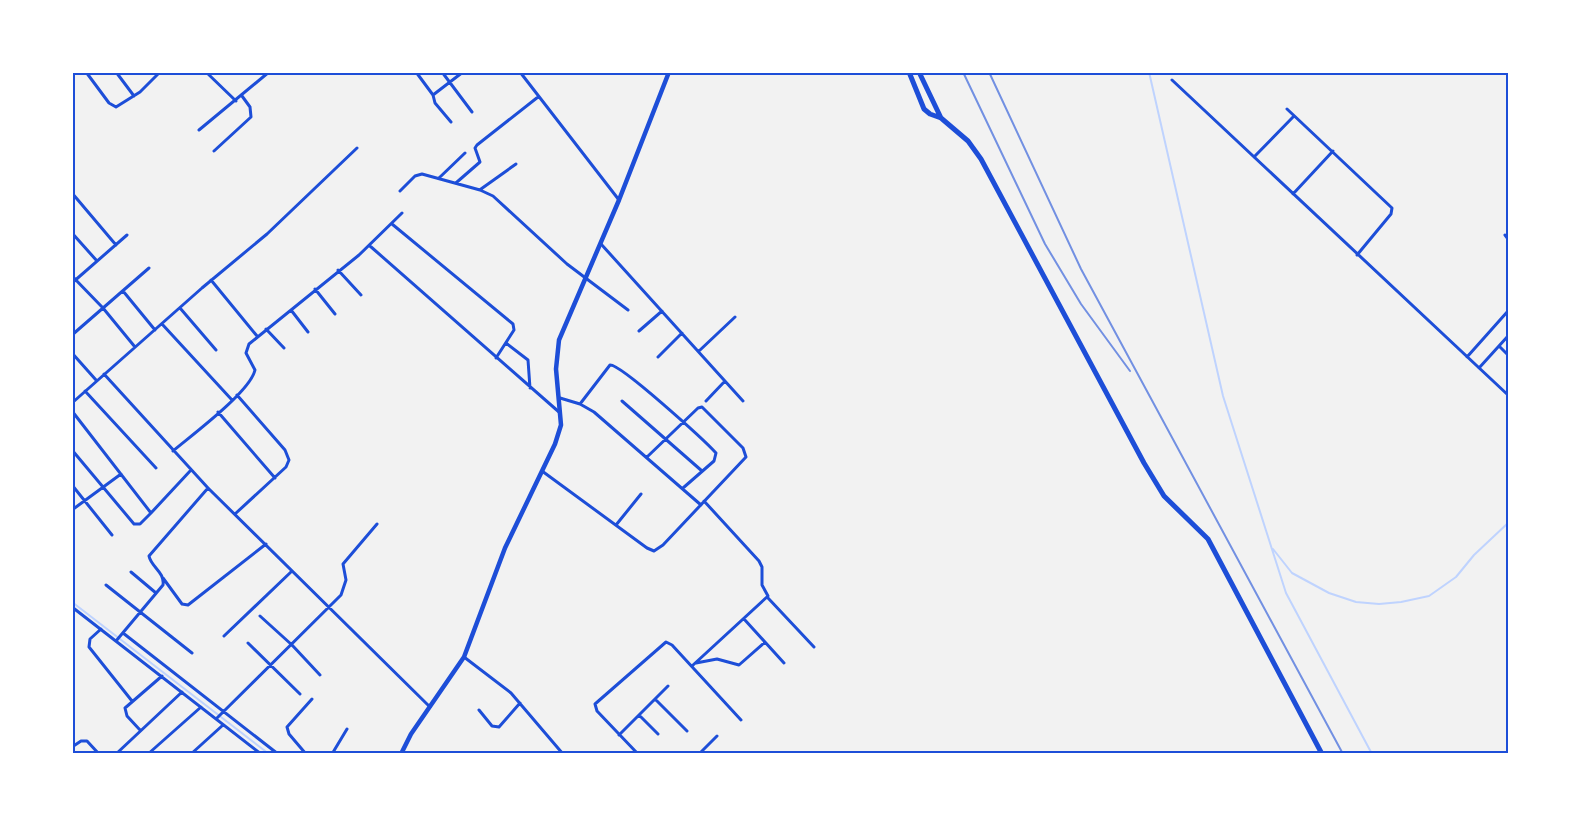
<svg xmlns="http://www.w3.org/2000/svg" width="1581" height="826" font-family="Raleway,sans-serif">
	<style>
		.lines { fill: none; stroke-linecap: round; stroke-linejoin: round }
		.stream { stroke: #bfd3fe; stroke-width: 2 }
		.minor { stroke: #1d4ed8; stroke-width: 3 }
		.tertiary { stroke: #1d4ed8; stroke-width: 4.5 }
		.secondary { stroke: #1d4ed8; stroke-width: 5 }
		.rail { stroke: #7290e2; stroke-width: 2 }
		.neatline { fill: none; stroke: #1d4ed8; stroke-width: 2 }
	</style>
	<rect width="100%" height="100%" fill="#f2f2f2"/>
	<g class="lines">
		<!-- stream -->
		<path class="stream" d="M 1149,72 L 1223,396 L 1286,593 L 1372,754
			M 1273,549 L 1292,573 L 1329,593 L 1356,602 L 1379,604 L 1401,602 L 1429,596 L 1456,577 L 1474,555 L 1508,523
			M 72,602 L 269,754"/>
		<!-- minor -->
		<path class="minor" d="M 86,72 L 109,103 L 116,107 L 140,92 L 160,72
			M 116,72 L 134,96
			M 206,72 L 236,101
			M 416,72 L 433,95
			M 442,72 L 472,112
			M 520,72 L 619,200
			M 1507,72 L 1508,74
			M 1172,80 L 1508,395
			M 1287,109 L 1392,208 L 1391,214 L 1357,255
			M 451,122 L 435,103 L 433,95 L 463,72
			M 199,130 L 269,72
			M 214,151 L 251,117 L 250,107 L 242,96
			M 1254,157 L 1294,116
			M 439,178 L 465,153
			M 457,182 L 480,162 L 475,148 L 477,145 L 538,97
			M 481,189 L 516,164
			M 400,191 L 415,176 L 422,174 L 480,190 L 493,196 L 567,264 L 628,310
			M 72,193 L 116,245
			M 1293,194 L 1333,151
			M 392,224 L 513,324 L 514,330 L 496,358
			M 72,233 L 97,261
			M 1505,235 L 1508,239
			M 601,244 L 743,401
			M 370,246 L 559,412
			M 338,270 L 361,295
			M 72,276 L 103,308 L 135,347
			M 211,280 L 257,336
			M 72,283 L 127,235
			M 315,289 L 335,314
			M 123,291 L 155,330
			M 180,308 L 216,350
			M 291,310 L 308,332
			M 162,324 L 232,400
			M 266,329 L 284,348
			M 639,331 L 662,311
			M 72,335 L 149,268
			M 506,343 L 528,360 L 530,388
			M 1500,347 L 1508,355
			M 699,351 L 735,317
			M 72,353 L 96,380
			M 658,357 L 682,333
			M 1467,357 L 1508,311
			M 1479,368 L 1508,336
			M 104,374 L 208,488 L 430,707
			M 85,391 L 156,468
			M 560,398 L 580,404 L 594,412 L 701,505
			M 622,401 L 702,471
			M 706,401 L 725,381
			M 72,403 L 202,288 L 267,234 L 357,148
			M 580,404 L 610,365 C 621,364 705,441 716,453 L 714,461 L 683,488
			M 72,411 L 151,513 L 191,470
			M 218,412 L 275,478
			M 72,450 L 134,524 L 140,524 L 151,513
			M 173,451 C 192,435 250,392 255,370 L 246,353 L 249,344 L 359,255 L 402,213
			M 542,471 L 647,548 L 654,551 L 663,545 L 746,457 L 743,448 L 702,407 L 698,408 L 647,457
			M 72,485 L 112,535
			M 72,510 L 121,474
			M 235,514 L 286,467 L 289,460 L 285,450 L 237,395
			M 616,525 L 641,494
			M 131,572 L 156,593
			M 163,578 L 182,604 L 188,605 L 266,544
			M 106,585 L 192,653
			M 768,598 L 814,647
			M 72,607 L 261,754
			M 260,616 L 292,645 L 320,675
			M 744,619 L 784,663
			M 101,629 L 90,639 L 89,647 L 132,701
			M 123,633 L 278,754
			M 224,636 L 292,571
			M 116,641 L 163,585 C 165,572 151,567 149,556 L 208,488
			M 248,643 L 300,694
			M 464,657 L 511,693 L 563,754
			M 696,663 L 717,659 L 739,665 L 765,642
			M 692,666 L 768,596 L 762,585 L 762,567 L 759,561 L 704,501
			M 655,699 L 687,731
			M 479,710 L 492,726 L 499,727 L 520,703
			M 639,715 L 658,734
			M 216,719 L 341,595 L 346,580 L 343,564 L 377,524
			M 140,730 L 127,716 L 125,708 L 162,676
			M 619,735 L 668,686
			M 72,747 L 81,741 L 87,741 L 99,754
			M 116,754 L 182,692
			M 148,754 L 201,707
			M 191,754 L 223,725
			M 306,754 L 289,734 L 287,727 L 312,699
			M 332,754 L 347,729
			M 638,754 L 597,711 L 595,704 L 666,642 L 672,645 L 741,720
			M 699,754 L 717,736"/>
		<!-- tertiary -->
		<path class="tertiary" d="M 401,754 L 411,734 L 464,657 L 505,548 L 555,444 L 561,425 L 556,369 L 559,340 L 619,200 L 669,72"/>
		<!-- secondary -->
		<path class="secondary" d="M 909,72 L 924,109 L 930,114 L 941,118 L 968,141 L 981,159 L 1144,463 L 1164,496 L 1208,539 L 1322,754
			M 919,72 L 941,118"/>
		<!-- rail -->
		<path class="rail" d="M 963,72 L 1045,244 L 1081,304 L 1130,371
			M 989,72 L 1081,269 L 1343,754"/>
	</g>
	<!-- border -->
	<rect width="1581" height="826" fill="none" stroke="#ffffff" stroke-width="148"/>
	<rect x="74" y="74" width="1433" height="678" class="neatline"/>
</svg>
